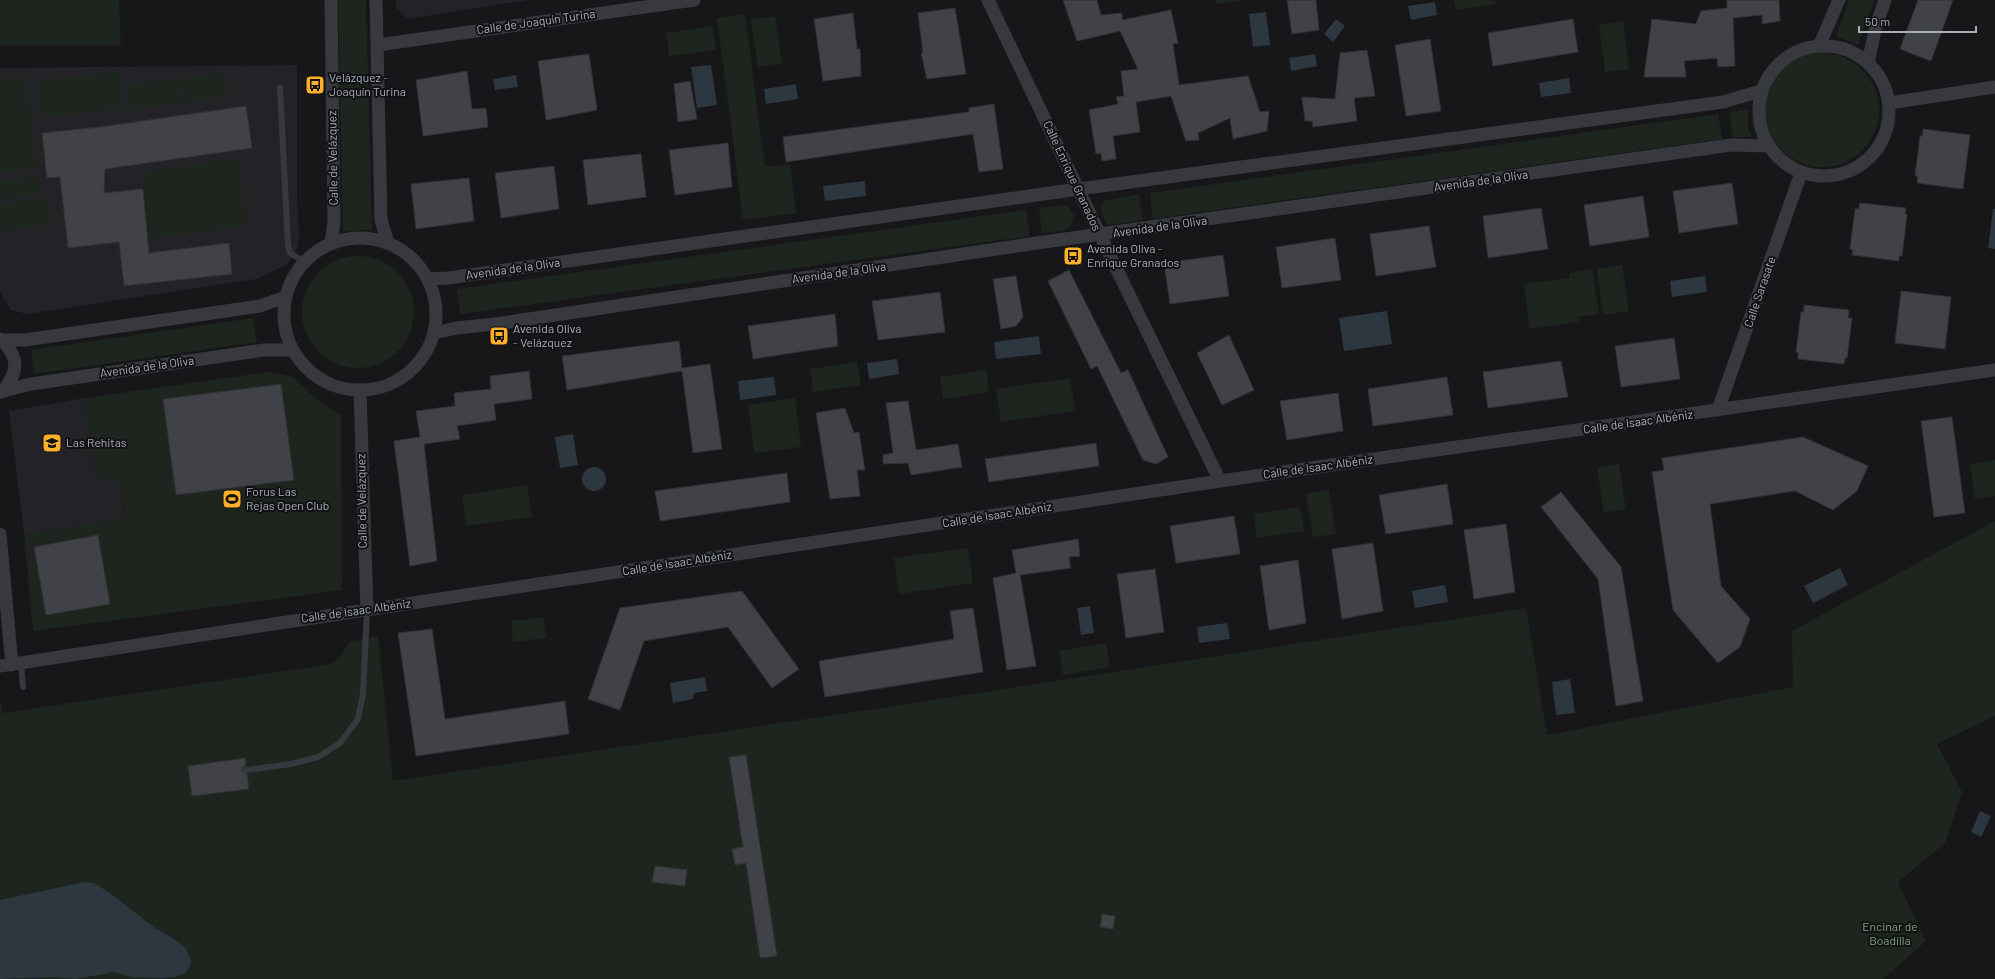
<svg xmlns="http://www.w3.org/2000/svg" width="1995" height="979" font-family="Barlow,sans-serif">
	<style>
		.built { fill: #232327 }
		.green { fill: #1d251e }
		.water { fill: #2c373f }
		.building { fill: #414247; stroke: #313136 }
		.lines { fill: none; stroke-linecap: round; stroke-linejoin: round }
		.lane { stroke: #38393f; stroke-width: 6 }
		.street { stroke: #38393f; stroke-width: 13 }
		.labels { text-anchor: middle; stroke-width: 4; stroke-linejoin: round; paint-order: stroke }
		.street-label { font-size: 12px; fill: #a8afba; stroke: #121215 }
		.poi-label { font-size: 12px; fill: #a8afba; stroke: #121215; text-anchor: start }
		.park-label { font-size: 12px; fill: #7ea77f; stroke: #121215 }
	</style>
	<rect width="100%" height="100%" fill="#17171a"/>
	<!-- built -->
	<path class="built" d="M 396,0 L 528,0 L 407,19 L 396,7 Z
		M 297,65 L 297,199 L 299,235 L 298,247 L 288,264 L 256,279 L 27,314 L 11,310 L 0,292 L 0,68 Z
		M 85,398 L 96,479 L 119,476 L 125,519 L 24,534 L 9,411 Z"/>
	<!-- green -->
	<path class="green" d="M 0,0 L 119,0 L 121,45 L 0,45 Z
		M 338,0 L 366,0 L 372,230 L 343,231 Z
		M 1216,0 L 1247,0 L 1216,4 Z
		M 1454,0 L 1495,0 L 1496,4 L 1456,10 Z
		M 1849,0 L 1874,0 L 1858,45 L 1836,36 Z
		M 745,14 L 765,167 L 790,164 L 796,213 L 743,220 L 717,18 Z
		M 775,16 L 782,63 L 758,67 L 751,20 Z
		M 1623,21 L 1629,69 L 1605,72 L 1599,25 Z
		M 713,26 L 716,50 L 669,56 L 666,33 Z
		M1765 110a57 57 0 1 1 114 0a57 57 0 1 1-114 0Z
		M 120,71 L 124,108 L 41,118 L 36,81 Z
		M 224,72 L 228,96 L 182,104 L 178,79 Z
		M 25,76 L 38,168 L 0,173 L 0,79 Z
		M 174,78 L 177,104 L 132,110 L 129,84 Z
		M 1748,109 L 1748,128 L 1751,136 L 1733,138 L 1729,112 Z
		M 1718,114 L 1722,139 L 1153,219 L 1150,193 Z
		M 238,158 L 247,226 L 148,239 L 140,172 Z
		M 38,176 L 40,195 L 0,200 L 0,181 Z
		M 1139,194 L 1143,220 L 1108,225 C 1102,219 1099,209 1104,201 Z
		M 49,198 L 52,224 L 0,232 L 0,204 Z
		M 1064,205 L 1068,206 L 1074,215 L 1071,226 L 1064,231 L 1042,233 L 1039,208 Z
		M 1026,210 L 1030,236 L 460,314 L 457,289 Z
		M302 312a56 56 0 1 1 112 0a56 56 0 1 1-112 0Z
		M 1622,265 L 1629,311 L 1603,315 L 1597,269 Z
		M 1592,269 L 1599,314 L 1577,317 L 1578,322 L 1530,329 L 1524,284 L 1570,278 L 1569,273 Z
		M 253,318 L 257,342 L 34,374 L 31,350 Z
		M 857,362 L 861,385 L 813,392 L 810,369 Z
		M 986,370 L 989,392 L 943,399 L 940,377 Z
		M 269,372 L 293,377 L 320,402 L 341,415 L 342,590 L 33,631 L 24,534 L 125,519 L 119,476 L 96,480 L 85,398 Z
		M 1070,378 L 1075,411 L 1001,422 L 996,389 Z
		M 795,398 L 801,447 L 754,453 L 748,405 Z
		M 1995,460 L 1995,496 L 1975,499 L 1970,464 Z
		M 1619,464 L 1626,509 L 1604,513 L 1597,468 Z
		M 527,485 L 532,517 L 466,526 L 462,495 Z
		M 1329,490 L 1336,534 L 1313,537 L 1306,494 Z
		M 1300,507 L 1304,531 L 1257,538 L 1254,514 Z
		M 1995,521 L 1995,716 L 1937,744 L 1962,792 L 1945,843 L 1898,882 L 1926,941 L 1883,979 L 0,979 L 0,699 L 3,713 L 331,664 L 340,657 L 349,642 L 378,636 L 393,781 L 894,706 L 1526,608 L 1547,735 L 1793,687 L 1792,631 Z
		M 968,548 L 973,583 L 899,594 L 894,558 Z
		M 544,617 L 546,638 L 513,642 L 511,621 Z
		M 1106,643 L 1110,667 L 1063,675 L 1059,651 Z"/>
	<!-- water -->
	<path class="water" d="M 1435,2 L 1437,15 L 1411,20 L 1408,6 Z
		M 1266,12 L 1270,45 L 1253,47 L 1249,14 Z
		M 1336,19 L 1345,26 L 1333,42 L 1324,34 Z
		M 1315,54 L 1317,66 L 1291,71 L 1289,58 Z
		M 711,65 L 717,105 L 697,108 L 691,67 Z
		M 516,75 L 518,87 L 495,90 L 493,79 Z
		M 1569,78 L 1571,93 L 1541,97 L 1539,83 Z
		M 796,84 L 798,99 L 766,104 L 764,89 Z
		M 865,181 L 866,196 L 825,201 L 823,186 Z
		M 1993,209 L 1995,209 L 1995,249 L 1988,248 Z
		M 1705,276 L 1707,292 L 1672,297 L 1670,281 Z
		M 1387,311 L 1392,344 L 1344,351 L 1339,318 Z
		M 1039,336 L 1041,354 L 996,359 L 994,342 Z
		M 897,359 L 899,374 L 869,379 L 867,363 Z
		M 774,377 L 776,395 L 740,400 L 738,381 Z
		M 573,434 L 578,465 L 560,468 L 555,437 Z
		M582 479a12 12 0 1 1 24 0a12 12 0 1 1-24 0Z
		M 1840,568 L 1848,585 L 1813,603 L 1804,586 Z
		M 1445,585 L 1448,602 L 1415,608 L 1412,591 Z
		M 1090,606 L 1094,633 L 1081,635 L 1077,608 Z
		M 1227,623 L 1230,639 L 1199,643 L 1197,627 Z
		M 705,677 L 707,691 L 694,693 L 693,699 L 673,703 L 670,683 Z
		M 1570,679 L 1575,713 L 1556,715 L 1552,682 Z
		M 1980,811 L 1991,816 L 1981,837 L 1971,832 Z
		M 84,882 L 94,883 L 110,893 L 155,928 L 174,939 L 185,947 L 192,961 L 186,973 L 175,977 L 162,978 L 131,977 L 115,972 L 75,979 L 54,977 L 0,979 L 0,900 Z"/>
	<!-- building -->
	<path class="building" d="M 1063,0 L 1097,0 L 1101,15 L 1122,13 L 1122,20 L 1171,10 L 1178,43 L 1173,44 L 1179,85 L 1248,76 L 1260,112 L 1269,111 L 1267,131 L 1233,139 L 1230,118 L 1198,133 L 1199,140 L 1186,141 L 1171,96 L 1136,102 L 1140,132 L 1113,136 L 1116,159 L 1102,161 L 1101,153 L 1096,154 L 1089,110 L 1118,104 L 1116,97 L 1124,96 L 1121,71 L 1138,69 L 1120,31 L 1077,41 Z
		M 1287,0 L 1316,0 L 1319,30 L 1292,34 Z
		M 1727,0 L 1779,0 L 1780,21 L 1762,24 L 1762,15 L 1733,18 L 1735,66 L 1718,67 L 1717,58 L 1684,61 L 1686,77 L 1644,77 L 1652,19 L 1696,24 L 1701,11 L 1727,8 Z
		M 1918,0 L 1953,0 L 1931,61 L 1900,49 Z
		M 955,8 L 966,74 L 927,79 L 921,53 L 923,53 L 918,13 Z
		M 853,13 L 857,49 L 860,49 L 861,76 L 823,81 L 814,19 Z
		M 1573,19 L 1578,52 L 1493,66 L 1488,33 Z
		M 1430,39 L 1441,111 L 1406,116 L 1395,45 Z
		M 1367,50 L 1375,96 L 1354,98 L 1357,121 L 1313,127 L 1312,121 L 1305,121 L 1302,97 L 1335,99 L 1340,53 Z
		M 589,54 L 597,110 L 546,120 L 538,61 Z
		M 467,71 L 472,109 L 486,108 L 488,127 L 423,136 L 416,80 Z
		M 690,81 L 697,119 L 678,122 L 674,84 Z
		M 994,104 L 1003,169 L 979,172 L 973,134 L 786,162 L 783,137 L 969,112 L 969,108 Z
		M 246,106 L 252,148 L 105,169 L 104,193 L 143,189 L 149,253 L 229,243 L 232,274 L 124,286 L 119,242 L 68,248 L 60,177 L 47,178 L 42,133 L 100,127 Z
		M 1923,129 L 1970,135 L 1963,189 L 1917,183 L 1918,176 L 1915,176 L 1920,136 L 1922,136 Z
		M 728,143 L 732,187 L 675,195 L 669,150 Z
		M 641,154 L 646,197 L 588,205 L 583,160 Z
		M 554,166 L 559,209 L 501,218 L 495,173 Z
		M 469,178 L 474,221 L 416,229 L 411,184 Z
		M 1732,183 L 1738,224 L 1679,233 L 1673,191 Z
		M 1643,196 L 1649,237 L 1590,246 L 1584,205 Z
		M 1860,203 L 1906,208 L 1905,214 L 1907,215 L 1902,256 L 1899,256 L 1899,261 L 1852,255 L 1853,250 L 1850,249 L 1855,209 L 1859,209 Z
		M 1541,208 L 1548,249 L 1488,258 L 1483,216 Z
		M 1429,226 L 1436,267 L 1376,276 L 1370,234 Z
		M 1335,238 L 1341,280 L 1282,288 L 1276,247 Z
		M 1223,255 L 1229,296 L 1170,304 L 1164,263 Z
		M 1069,270 L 1121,373 L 1128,370 L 1168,457 L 1156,464 L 1143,460 L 1097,366 L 1091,369 L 1048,281 Z
		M 1016,276 L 1023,317 L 1016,326 L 1001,329 L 993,279 Z
		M 1901,291 L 1951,297 L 1945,349 L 1895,343 Z
		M 940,292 L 945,332 L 878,340 L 872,301 Z
		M 1804,305 L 1849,310 L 1848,318 L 1852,318 L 1847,358 L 1845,358 L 1844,364 L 1798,359 L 1798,352 L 1796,352 L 1801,312 L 1804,312 Z
		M 835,314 L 838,346 L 753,359 L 748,326 Z
		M 1229,335 L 1254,390 L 1222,405 L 1197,353 Z
		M 1674,338 L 1680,379 L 1621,387 L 1615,346 Z
		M 679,341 L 682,368 L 710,364 L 722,449 L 693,453 L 682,371 L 567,390 L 562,356 Z
		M 1561,361 L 1568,397 L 1488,408 L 1483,372 Z
		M 529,371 L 532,399 L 494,404 L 496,420 L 457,426 L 460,439 L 424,444 L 437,561 L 410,566 L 394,441 L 420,437 L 416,411 L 455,406 L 454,393 L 491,389 L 490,376 Z
		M 1447,377 L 1453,415 L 1373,426 L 1368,389 Z
		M 281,384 L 294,480 L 176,495 L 163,399 Z
		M 1338,393 L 1343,431 L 1287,440 L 1280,401 Z
		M 908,401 L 916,450 L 958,444 L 962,467 L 911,475 L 908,463 L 883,464 L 883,455 L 893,453 L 886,403 Z
		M 845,408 L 854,433 L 859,432 L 865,470 L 857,470 L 860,496 L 830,499 L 816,413 Z
		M 1952,417 L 1965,513 L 1934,517 L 1921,421 Z
		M 1803,437 L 1868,466 L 1857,491 L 1833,510 L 1795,491 L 1710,504 L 1721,586 L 1750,619 L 1740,647 L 1718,663 L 1673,610 L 1652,472 L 1664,470 L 1662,458 Z
		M 1096,443 L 1099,466 L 989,482 L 985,459 Z
		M 787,473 L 790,502 L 660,521 L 655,491 Z
		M 1447,484 L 1453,524 L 1386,534 L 1379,495 Z
		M 1561,492 L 1621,567 L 1643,701 L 1616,706 L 1598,579 L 1541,507 Z
		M 1234,516 L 1240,554 L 1176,563 L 1170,526 Z
		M 1506,524 L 1515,592 L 1474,599 L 1464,530 Z
		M 98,535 L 110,604 L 46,615 L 34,547 Z
		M 1078,539 L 1080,556 L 1069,557 L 1071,568 L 1020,575 L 1036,666 L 1007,670 L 993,578 L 1016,573 L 1012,550 Z
		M 1373,543 L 1383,611 L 1342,619 L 1332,549 Z
		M 1298,560 L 1306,623 L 1269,630 L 1260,566 Z
		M 1155,569 L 1164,632 L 1126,638 L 1117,574 Z
		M 742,591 L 799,669 L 772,688 L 728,627 L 644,641 L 620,710 L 588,699 L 620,608 Z
		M 973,608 L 983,672 L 825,697 L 819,661 L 954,639 L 950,611 Z
		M 432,629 L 445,719 L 565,701 L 569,734 L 416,756 L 398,633 Z
		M 746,755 L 777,956 L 760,958 L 746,863 L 735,865 L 732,849 L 743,847 L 729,757 Z
		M 245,758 L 246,765 L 242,768 L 242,771 L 247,774 L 249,789 L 192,796 L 188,766 Z
		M 655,866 L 687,870 L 685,886 L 652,882 Z
		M 1102,914 L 1115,916 L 1113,929 L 1100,927 Z"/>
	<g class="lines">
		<!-- lane -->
		<path class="lane" d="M 280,88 L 288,245 L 290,253 L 305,262
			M 21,663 L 23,687
			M 246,770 L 291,764 L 318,757 L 340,743 L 358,719 L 363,694 L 367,610"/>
		<!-- street -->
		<path class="street" d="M 376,0 L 381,220 L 388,243
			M 988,0 L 1100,235 L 1220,481
			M 378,45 L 694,0
			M1759 111a65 65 0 1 1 130 0a65 65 0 1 1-130 0Z
			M 1819,46 L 1839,0
			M 1868,63 L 1876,26 L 1885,0
			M 1889,103 L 1995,87
			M284 314a76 76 0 1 1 152 0a76 76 0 1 1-152 0Z
			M 331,244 L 334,222 L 331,0
			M 428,279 L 448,278 L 1079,189 L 1723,102 L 1761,91
			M 434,333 L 456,328 L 495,324 L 1037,243 L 1731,145 L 1768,146
			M 0,339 C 20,357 19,372 2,392
			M 0,340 L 25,340 L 260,306 L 285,297
			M 360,391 L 367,610
			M 0,392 L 31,384 L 264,350 L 292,350
			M 1718,410 L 1801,173
			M 0,534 L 12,665
			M 0,666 L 326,616 L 1220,481 L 1995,370"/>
	</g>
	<!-- icons -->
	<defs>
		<symbol id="bus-square" viewBox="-11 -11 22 22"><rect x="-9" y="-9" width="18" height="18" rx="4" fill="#ffb02a" stroke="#121215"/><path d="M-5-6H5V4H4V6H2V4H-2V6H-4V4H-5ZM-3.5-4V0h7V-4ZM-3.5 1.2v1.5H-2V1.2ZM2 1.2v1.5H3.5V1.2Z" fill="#111"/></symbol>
		<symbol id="school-square" viewBox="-11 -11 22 22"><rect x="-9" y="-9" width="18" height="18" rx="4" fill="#ffb02a" stroke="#121215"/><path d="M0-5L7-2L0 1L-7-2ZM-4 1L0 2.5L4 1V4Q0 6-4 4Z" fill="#111"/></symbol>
		<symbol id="stadium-square" viewBox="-11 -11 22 22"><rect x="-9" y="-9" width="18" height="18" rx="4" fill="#ffb02a" stroke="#121215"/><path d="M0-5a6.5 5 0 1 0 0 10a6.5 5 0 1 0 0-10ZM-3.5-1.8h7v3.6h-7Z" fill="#111"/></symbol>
	</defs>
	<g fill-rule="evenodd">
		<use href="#bus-square" x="304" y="74" width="22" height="22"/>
		<use href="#bus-square" x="1062" y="245" width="22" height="22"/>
		<use href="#bus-square" x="488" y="325" width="22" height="22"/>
		<use href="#school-square" x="41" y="432" width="22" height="22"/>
		<use href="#stadium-square" x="221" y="488" width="22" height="22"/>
	</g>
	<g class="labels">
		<!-- street labels -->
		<g class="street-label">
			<text transform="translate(536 22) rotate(-8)" y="4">Calle de Joaquín Turina</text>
			<text transform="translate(333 158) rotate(-91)" y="4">Calle de Velázquez</text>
			<text transform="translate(1072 176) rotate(65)" y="4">Calle Enrique Granados</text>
			<text transform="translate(1481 181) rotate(-8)" y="4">Avenida de la Oliva</text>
			<text transform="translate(1160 227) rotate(-8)" y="4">Avenida de la Oliva</text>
			<text transform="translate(513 269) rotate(-8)" y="4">Avenida de la Oliva</text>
			<text transform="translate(839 273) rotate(-8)" y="4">Avenida de la Oliva</text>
			<text transform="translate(1760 292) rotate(-71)" y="4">Calle Sarasate</text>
			<text transform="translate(147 367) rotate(-8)" y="4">Avenida de la Oliva</text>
			<text transform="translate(1638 422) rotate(-8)" y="4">Calle de Isaac Albéniz</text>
			<text transform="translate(1318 467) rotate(-8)" y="4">Calle de Isaac Albéniz</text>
			<text transform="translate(362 501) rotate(-91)" y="4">Calle de Velázquez</text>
			<text transform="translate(997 515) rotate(-9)" y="4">Calle de Isaac Albéniz</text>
			<text transform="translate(677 563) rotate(-9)" y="4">Calle de Isaac Albéniz</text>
			<text transform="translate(356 611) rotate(-8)" y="4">Calle de Isaac Albéniz</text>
		</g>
		<!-- poi labels -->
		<g class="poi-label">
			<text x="329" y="82">Velázquez -<tspan x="329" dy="14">Joaquín Turina</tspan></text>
			<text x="1087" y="253">Avenida Oliva -<tspan x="1087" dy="14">Enrique Granados</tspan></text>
			<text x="513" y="333">Avenida Oliva<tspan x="513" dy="14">- Velázquez</tspan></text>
			<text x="66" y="447">Las Rehitas</text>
			<text x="246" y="496">Forus Las<tspan x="246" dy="14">Rejas Open Club</tspan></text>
		</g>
		<!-- park labels -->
		<g class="park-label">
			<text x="1890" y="931">Encinar de<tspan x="1890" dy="14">Boadilla</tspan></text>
		</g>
	</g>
	<!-- scale -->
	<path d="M1859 26v6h117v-6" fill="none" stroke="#a8afba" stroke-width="2"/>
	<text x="1865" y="26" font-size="12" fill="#a8afba" stroke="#121215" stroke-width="3" paint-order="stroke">50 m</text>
</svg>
